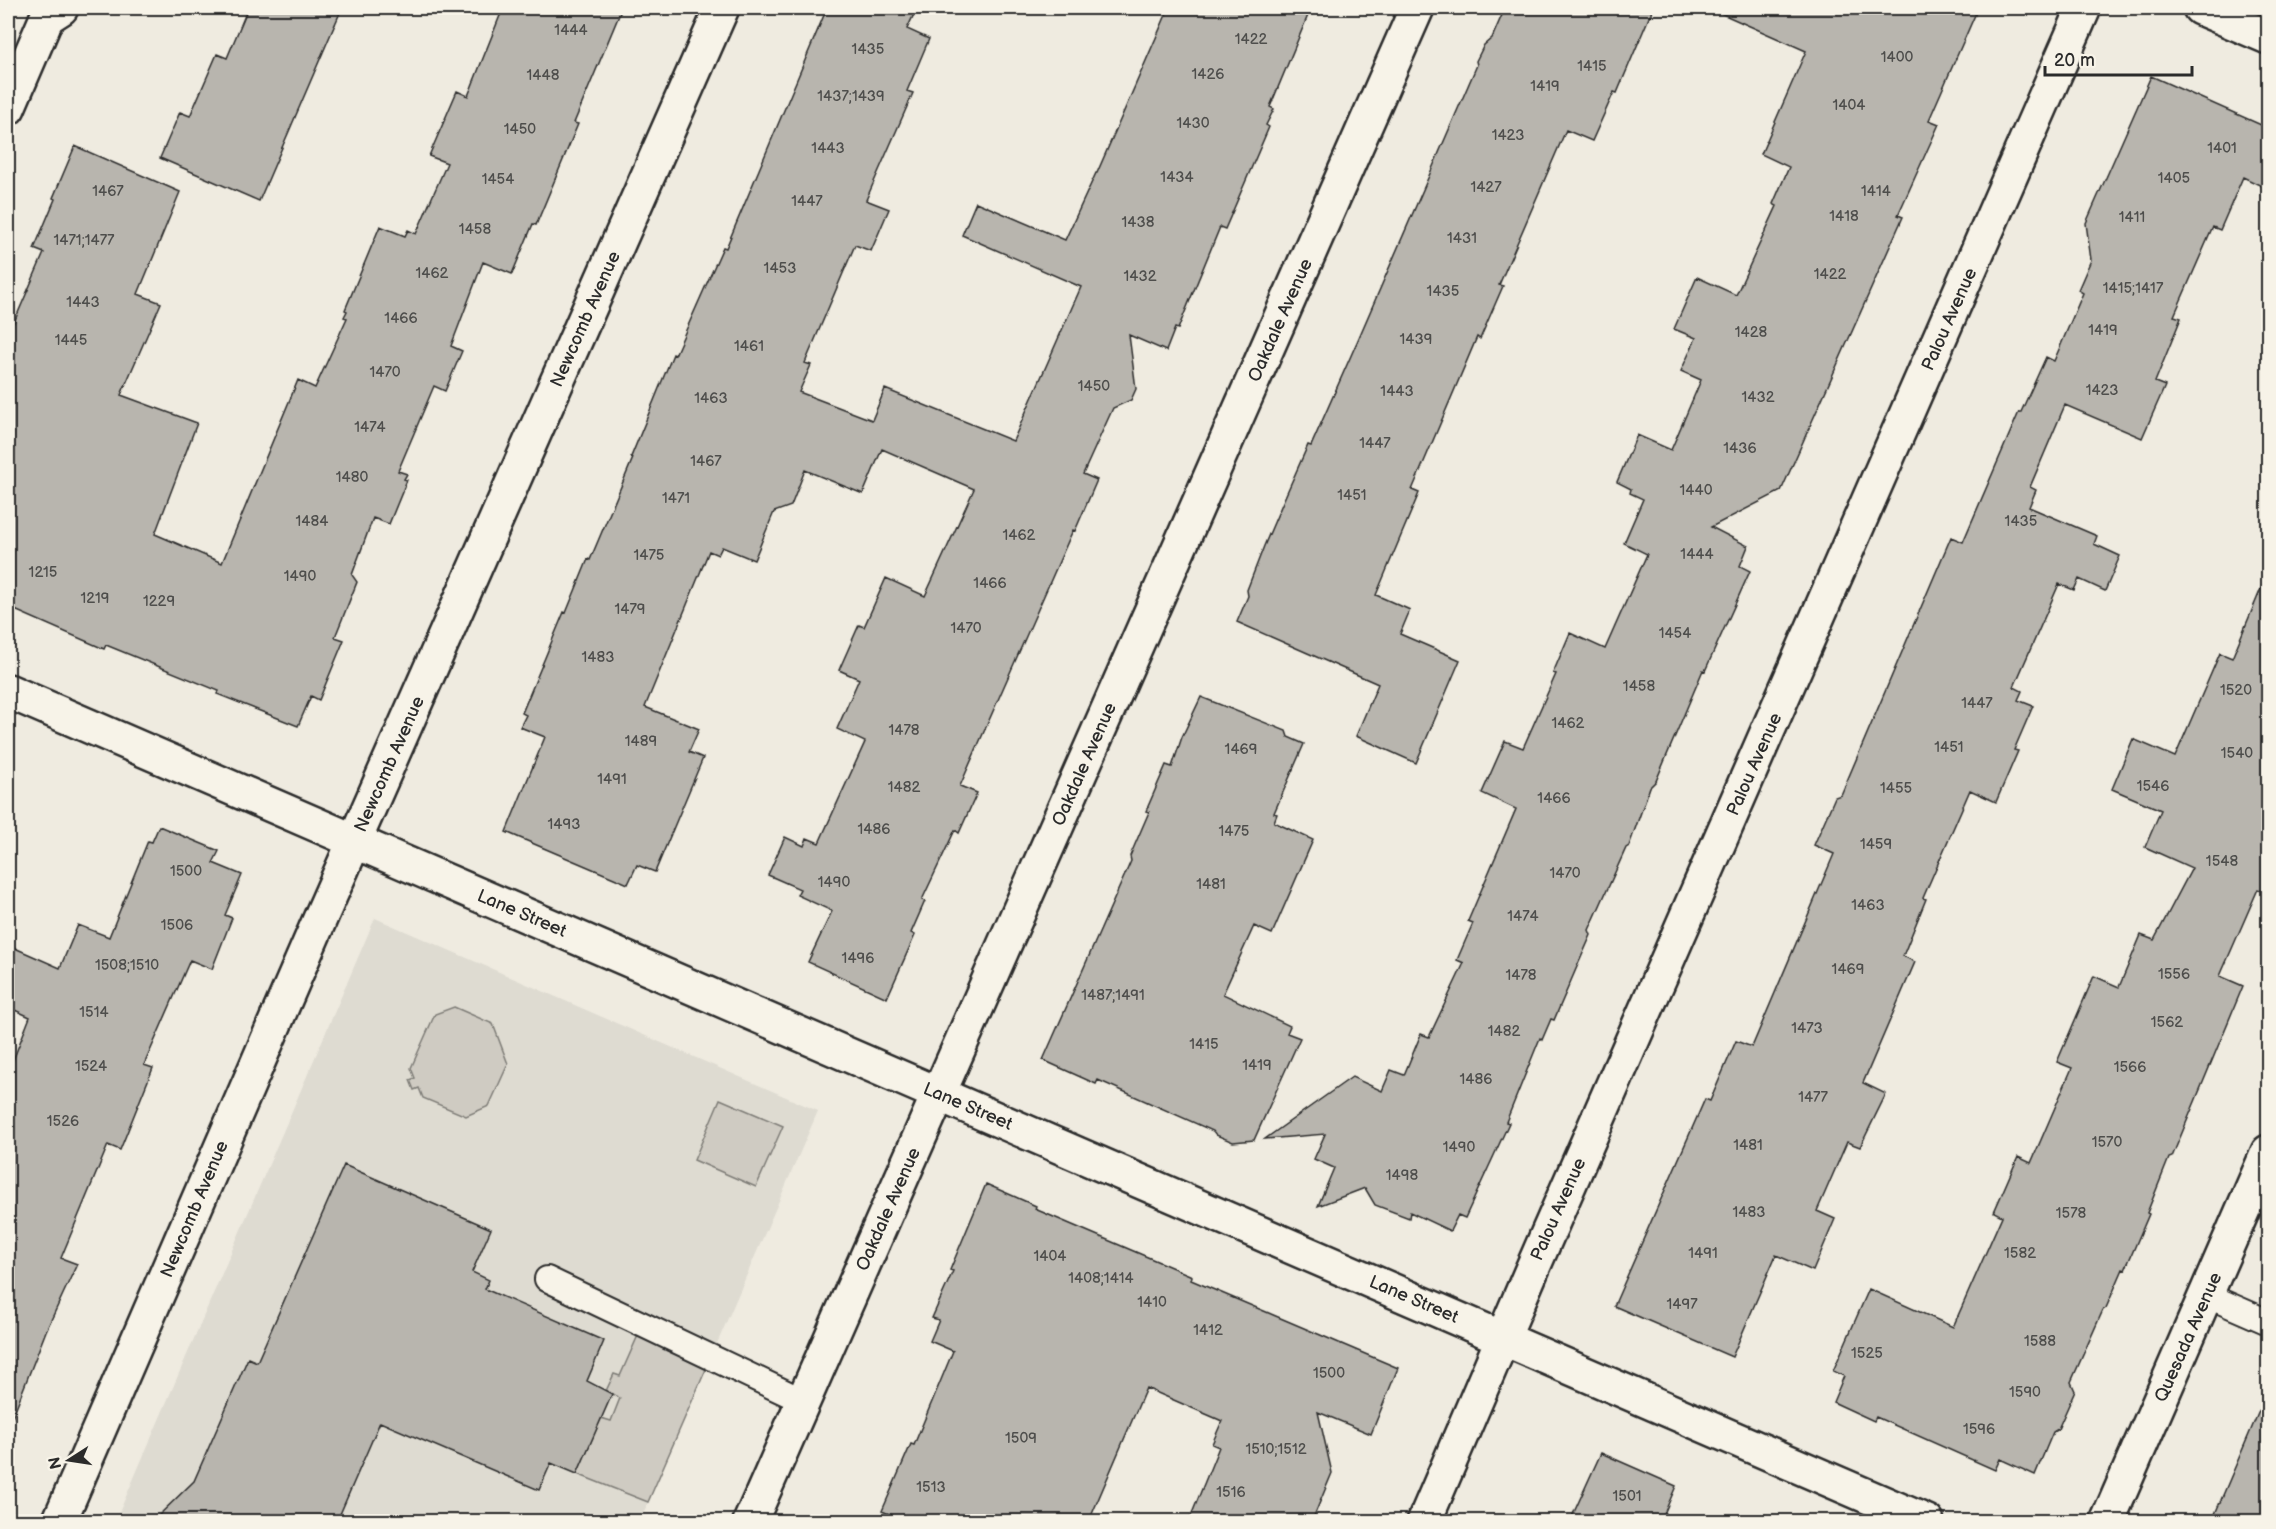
<svg xmlns="http://www.w3.org/2000/svg" width="2276" height="1529" font-family="'Balsamiq Sans',sans-serif">
	<style>
		.built { fill: #dedbd1 }
		.green { fill: #cfcbc2; stroke: #7d7b76; stroke-width: 1.5 }
		.building { fill: #b8b5ae; stroke: #2b2b2b; stroke-width: 1.5 }
		.lines { fill: none; stroke-linecap: round; stroke-linejoin: round }
		.service-casing { stroke: #2b2b2b; stroke-width: 28 }
		.minor-casing { stroke: #2b2b2b; stroke-width: 38 }
		.service { stroke: #f7f3e8; stroke-width: 24 }
		.minor { stroke: #f7f3e8; stroke-width: 33 }
		.labels { text-anchor: middle; stroke-width: 5; stroke-linejoin: round; paint-order: stroke }
		.number-label { font-size: 15px; fill: #4e4e4c }
		.street-label { font-size: 18px; fill: #2b2b2b; stroke: #f7f3e8 }
	</style>
	<rect width="100%" height="100%" fill="#efebe0"/>
	<filter id="ink" filterUnits="userSpaceOnUse"><feTurbulence type="fractalNoise" baseFrequency=".0167" numOctaves="2"/><feDisplacementMap in="SourceGraphic" scale="12" xChannelSelector="R" yChannelSelector="G"/><feConvolveMatrix kernelMatrix="1 2 1 2 8 2 1 2 1" color-interpolation-filters="sRGB"/></filter>
	<g filter="url(#ink)">
		<!-- built -->
		<path class="built" d="M 375,918 L 818,1111 L 640,1521 L 115,1522 Z"/>
		<!-- green -->
		<path class="green" d="M 454,1007 L 493,1024 L 508,1064 L 489,1106 L 466,1116 L 423,1098 L 419,1088 L 414,1090 L 410,1080 L 415,1078 L 411,1068 L 435,1014 Z
			M 720,1099 L 783,1126 L 756,1187 L 694,1160 Z
			M 640,1331 L 710,1360 L 648,1502 L 577,1474 L 601,1418 L 611,1421 L 620,1398 L 606,1391 L 614,1374 L 620,1376 Z"/>
		<!-- building -->
		<path class="building" d="M 248,8 L 342,8 L 259,201 L 160,158 L 180,112 L 190,116 L 217,54 L 227,58 Z
			M 503,8 L 622,8 L 574,123 L 578,124 L 536,225 L 533,224 L 512,274 L 483,262 L 451,346 L 462,351 L 445,391 L 434,386 L 398,471 L 407,474 L 404,479 L 407,480 L 389,524 L 373,518 L 352,575 L 357,582 L 335,637 L 344,640 L 319,700 L 311,696 L 298,726 L 217,694 L 219,691 L 106,645 L 104,649 L 8,607 L 8,336 L 44,253 L 34,249 L 55,199 L 53,198 L 75,146 L 180,192 L 138,294 L 161,303 L 121,395 L 197,423 L 155,534 L 222,563 L 298,380 L 315,388 L 347,318 L 344,317 L 347,311 L 345,310 L 380,226 L 405,236 L 408,230 L 416,234 L 447,163 L 429,156 L 457,91 L 468,96 Z
			M 827,8 L 917,8 L 907,29 L 929,39 L 907,91 L 913,93 L 866,200 L 889,209 L 871,251 L 855,245 L 805,363 L 811,365 L 799,392 L 872,420 L 885,389 L 1013,441 L 1081,287 L 962,235 L 976,202 L 1065,240 L 1096,173 L 1097,173 L 1169,8 L 1311,8 L 1270,107 L 1274,109 L 1266,125 L 1269,127 L 1225,229 L 1220,227 L 1178,329 L 1175,328 L 1166,351 L 1129,335 L 1136,389 L 1131,400 L 1113,408 L 1083,474 L 1097,480 L 1075,531 L 1073,530 L 960,786 L 977,793 L 959,833 L 955,830 L 922,900 L 925,901 L 911,933 L 915,935 L 887,998 L 808,962 L 832,911 L 797,895 L 800,889 L 768,875 L 785,837 L 804,846 L 807,838 L 819,843 L 865,742 L 837,729 L 859,679 L 839,670 L 859,625 L 864,627 L 886,578 L 925,596 L 974,489 L 882,449 L 863,494 L 805,470 L 791,506 L 774,512 L 754,560 L 722,547 L 718,555 L 709,551 L 645,707 L 699,729 L 689,752 L 703,758 L 655,872 L 637,865 L 628,884 L 506,832 L 545,737 L 520,727 L 526,715 L 522,713 L 564,612 L 566,613 L 588,559 L 590,560 L 633,458 L 631,457 L 673,354 L 675,355 L 723,247 L 726,248 Z
			M 1505,8 L 1653,8 L 1617,93 L 1614,92 L 1592,141 L 1566,130 L 1499,285 L 1503,286 L 1480,339 L 1477,337 L 1412,490 L 1419,493 L 1376,595 L 1410,610 L 1400,634 L 1460,660 L 1416,763 L 1356,736 L 1378,684 L 1237,622 L 1248,596 L 1247,590 L 1264,546 L 1285,497 L 1308,445 L 1311,446 L 1357,342 L 1477,65 L 1476,61 L 1484,45 L 1492,38 Z
			M 1709,8 L 1978,8 L 1929,120 L 1939,124 L 1898,215 L 1903,217 L 1781,491 L 1711,527 L 1748,546 L 1740,566 L 1750,571 L 1705,671 L 1703,670 L 1656,781 L 1650,787 L 1629,846 L 1626,848 L 1589,930 L 1591,935 L 1576,969 L 1554,1020 L 1551,1019 L 1542,1040 L 1540,1038 L 1506,1122 L 1509,1123 L 1465,1218 L 1458,1215 L 1450,1231 L 1410,1212 L 1409,1218 L 1375,1205 L 1365,1188 L 1318,1206 L 1334,1168 L 1314,1159 L 1325,1134 L 1265,1139 L 1352,1077 L 1382,1091 L 1391,1070 L 1404,1075 L 1421,1034 L 1429,1037 L 1464,963 L 1457,960 L 1473,923 L 1468,921 L 1516,809 L 1482,793 L 1505,741 L 1523,748 L 1556,674 L 1553,673 L 1570,633 L 1605,649 L 1647,554 L 1624,543 L 1643,499 L 1630,493 L 1631,489 L 1617,482 L 1637,435 L 1671,450 L 1701,380 L 1681,371 L 1696,338 L 1674,329 L 1697,277 L 1736,295 L 1777,206 L 1773,204 L 1789,167 L 1761,154 L 1806,51 Z
			M 2151,76 L 2268,128 L 2268,189 L 2243,177 L 2220,230 L 2213,227 L 2174,316 L 2181,318 L 2155,382 L 2165,386 L 2142,438 L 2065,405 L 2030,487 L 2036,490 L 2029,507 L 2097,536 L 2094,544 L 2120,556 L 2105,591 L 2079,579 L 2074,590 L 2059,584 L 2014,687 L 2022,691 L 2018,700 L 2033,706 L 2014,750 L 2018,751 L 1996,802 L 1970,790 L 1923,898 L 1926,899 L 1903,956 L 1915,962 L 1863,1083 L 1886,1094 L 1860,1147 L 1847,1142 L 1817,1211 L 1835,1219 L 1813,1271 L 1776,1255 L 1732,1357 L 1614,1306 L 1705,1099 L 1710,1101 L 1736,1041 L 1752,1047 L 1834,854 L 1814,845 L 1835,797 L 1841,795 L 1951,537 L 1963,542 L 2019,412 L 2021,412 L 2046,357 L 2054,361 L 2083,293 L 2078,290 L 2091,260 L 2086,223 Z
			M 2268,572 L 2268,894 L 2258,889 L 2220,976 L 2243,986 L 2172,1157 L 2169,1158 L 2147,1213 L 2149,1214 L 2125,1270 L 2123,1269 L 2106,1308 L 2103,1310 L 2071,1382 L 2075,1391 L 2058,1429 L 2053,1432 L 2035,1475 L 2000,1459 L 1995,1470 L 1876,1417 L 1874,1421 L 1833,1402 L 1844,1376 L 1833,1371 L 1869,1289 L 1953,1327 L 2002,1216 L 1994,1212 L 2018,1157 L 2031,1163 L 2072,1068 L 2057,1062 L 2094,976 L 2119,987 L 2141,935 L 2154,940 L 2192,868 L 2145,847 L 2161,810 L 2112,789 L 2133,739 L 2175,757 L 2220,653 L 2232,658 Z
			M 1201,697 L 1286,731 L 1288,737 L 1304,744 L 1274,813 L 1277,814 L 1274,822 L 1313,840 L 1272,934 L 1254,926 L 1223,994 L 1290,1026 L 1287,1033 L 1300,1038 L 1254,1140 L 1233,1142 L 1216,1135 L 1213,1131 L 1098,1080 L 1096,1084 L 1043,1060 L 1131,861 L 1130,856 L 1149,812 L 1146,811 L 1166,765 L 1172,767 L 1182,737 Z
			M 159,826 L 219,851 L 213,863 L 242,875 L 225,915 L 232,918 L 212,969 L 190,960 L 144,1065 L 153,1068 L 120,1150 L 108,1145 L 61,1258 L 77,1264 L 46,1331 L 10,1423 L 8,1422 L 8,1073 L 30,1017 L 8,1007 L 8,945 L 60,968 L 78,925 L 109,937 L 148,841 L 152,842 Z
			M 344,1165 L 491,1229 L 472,1272 L 489,1280 L 485,1289 L 604,1341 L 587,1381 L 612,1394 L 577,1474 L 551,1463 L 539,1490 L 380,1422 L 337,1521 L 153,1521 L 194,1481 L 248,1358 L 257,1362 Z
			M 986,1184 L 1036,1206 L 1035,1209 L 1192,1276 L 1191,1280 L 1398,1368 L 1371,1434 L 1318,1412 L 1332,1473 L 1312,1521 L 1189,1521 L 1219,1447 L 1212,1444 L 1222,1421 L 1146,1388 L 1089,1521 L 906,1521 L 882,1511 L 911,1444 L 914,1445 L 953,1351 L 930,1341 L 939,1320 L 932,1318 L 953,1271 L 950,1270 Z
			M 2268,1390 L 2268,1521 L 2212,1521 Z
			M 1601,1453 L 1676,1486 L 1661,1521 L 1570,1521 Z"/>
		<g class="lines">
			<defs>
				<path id="service" d="M 547,1279 L 803,1401
					M 2206,1295 L 2268,1322"/>
				<path id="minor" d="M 2200,8 L 2268,37
					M 8,108 L 47,17 L 61,8
					M 8,691 L 1927,1522
					M 59,1522 L 323,912 L 722,8
					M 750,1522 L 1417,8
					M 1424,1522 L 1531,1272 L 2084,8
					M 2107,1522 L 2268,1152"/>
			</defs>
			<!-- service casing -->
			<use href="#service" class="service-casing"/>
			<!-- minor casing -->
			<use href="#minor" class="minor-casing"/>
			<!-- service -->
			<use href="#service" class="service"/>
			<!-- minor -->
			<use href="#minor" class="minor"/>
		</g>
	</g>
	<g class="labels">
		<!-- number labels -->
		<g class="number-label">
			<text x="571" y="35">1444</text>
			<text x="1251" y="44">1422</text>
			<text x="868" y="54">1435</text>
			<text x="1897" y="62">1400</text>
			<text x="1592" y="71">1415</text>
			<text x="1208" y="79">1426</text>
			<text x="543" y="80">1448</text>
			<text x="1545" y="91">1419</text>
			<text x="851" y="101">1437;1439</text>
			<text x="1849" y="110">1404</text>
			<text x="1193" y="128">1430</text>
			<text x="520" y="134">1450</text>
			<text x="1508" y="140">1423</text>
			<text x="828" y="153">1443</text>
			<text x="2222" y="153">1401</text>
			<text x="1177" y="182">1434</text>
			<text x="2174" y="183">1405</text>
			<text x="498" y="184">1454</text>
			<text x="1486" y="192">1427</text>
			<text x="108" y="196">1467</text>
			<text x="1876" y="196">1414</text>
			<text x="807" y="206">1447</text>
			<text x="1844" y="221">1418</text>
			<text x="2132" y="222">1411</text>
			<text x="1138" y="227">1438</text>
			<text x="475" y="234">1458</text>
			<text x="1462" y="243">1431</text>
			<text x="84" y="245">1471;1477</text>
			<text x="780" y="273">1453</text>
			<text x="432" y="278">1462</text>
			<text x="1830" y="279">1422</text>
			<text x="1140" y="281">1432</text>
			<text x="2133" y="293">1415;1417</text>
			<text x="1443" y="296">1435</text>
			<text x="83" y="307">1443</text>
			<text x="401" y="323">1466</text>
			<text x="2103" y="335">1419</text>
			<text x="1751" y="337">1428</text>
			<text x="1416" y="344">1439</text>
			<text x="71" y="345">1445</text>
			<text x="749" y="351">1461</text>
			<text x="385" y="377">1470</text>
			<text x="1094" y="391">1450</text>
			<text x="2102" y="395">1423</text>
			<text x="1397" y="396">1443</text>
			<text x="1758" y="402">1432</text>
			<text x="711" y="403">1463</text>
			<text x="370" y="432">1474</text>
			<text x="1375" y="448">1447</text>
			<text x="1740" y="453">1436</text>
			<text x="706" y="466">1467</text>
			<text x="352" y="482">1480</text>
			<text x="1696" y="495">1440</text>
			<text x="1352" y="500">1451</text>
			<text x="676" y="503">1471</text>
			<text x="312" y="526">1484</text>
			<text x="2021" y="526">1435</text>
			<text x="1019" y="540">1462</text>
			<text x="1697" y="559">1444</text>
			<text x="649" y="560">1475</text>
			<text x="43" y="577">1215</text>
			<text x="300" y="581">1490</text>
			<text x="990" y="588">1466</text>
			<text x="95" y="603">1219</text>
			<text x="159" y="606">1229</text>
			<text x="630" y="614">1479</text>
			<text x="966" y="633">1470</text>
			<text x="1675" y="638">1454</text>
			<text x="598" y="662">1483</text>
			<text x="1639" y="691">1458</text>
			<text x="2236" y="695">1520</text>
			<text x="1977" y="708">1447</text>
			<text x="1568" y="728">1462</text>
			<text x="904" y="735">1478</text>
			<text x="641" y="746">1489</text>
			<text x="1949" y="752">1451</text>
			<text x="1241" y="754">1469</text>
			<text x="2237" y="758">1540</text>
			<text x="612" y="784">1491</text>
			<text x="2153" y="791">1546</text>
			<text x="904" y="792">1482</text>
			<text x="1896" y="793">1455</text>
			<text x="1554" y="803">1466</text>
			<text x="564" y="829">1493</text>
			<text x="874" y="834">1486</text>
			<text x="1234" y="836">1475</text>
			<text x="1876" y="849">1459</text>
			<text x="2222" y="866">1548</text>
			<text x="186" y="876">1500</text>
			<text x="1565" y="878">1470</text>
			<text x="834" y="887">1490</text>
			<text x="1211" y="889">1481</text>
			<text x="1868" y="910">1463</text>
			<text x="1523" y="921">1474</text>
			<text x="177" y="930">1506</text>
			<text x="858" y="963">1496</text>
			<text x="127" y="970">1508;1510</text>
			<text x="1848" y="974">1469</text>
			<text x="2174" y="979">1556</text>
			<text x="1521" y="980">1478</text>
			<text x="1113" y="1000">1487;1491</text>
			<text x="94" y="1017">1514</text>
			<text x="2167" y="1027">1562</text>
			<text x="1807" y="1033">1473</text>
			<text x="1504" y="1036">1482</text>
			<text x="1204" y="1049">1415</text>
			<text x="1257" y="1070">1419</text>
			<text x="91" y="1071">1524</text>
			<text x="2130" y="1072">1566</text>
			<text x="1476" y="1084">1486</text>
			<text x="1813" y="1102">1477</text>
			<text x="63" y="1126">1526</text>
			<text x="2107" y="1147">1570</text>
			<text x="1748" y="1150">1481</text>
			<text x="1459" y="1152">1490</text>
			<text x="1402" y="1180">1498</text>
			<text x="1749" y="1217">1483</text>
			<text x="2071" y="1218">1578</text>
			<text x="1703" y="1258">1491</text>
			<text x="2020" y="1258">1582</text>
			<text x="1050" y="1261">1404</text>
			<text x="1101" y="1283">1408;1414</text>
			<text x="1152" y="1307">1410</text>
			<text x="1682" y="1309">1497</text>
			<text x="1208" y="1335">1412</text>
			<text x="2040" y="1346">1588</text>
			<text x="1867" y="1358">1525</text>
			<text x="1329" y="1378">1500</text>
			<text x="2025" y="1397">1590</text>
			<text x="1979" y="1434">1596</text>
			<text x="1021" y="1443">1509</text>
			<text x="1276" y="1454">1510;1512</text>
			<text x="931" y="1492">1513</text>
			<text x="1231" y="1497">1516</text>
			<text x="1627" y="1501">1501</text>
		</g>
		<!-- street labels -->
		<g class="street-label">
			<text transform="translate(585 319) rotate(-66)" y="6">Newcomb Avenue</text>
			<text transform="translate(1949 319) rotate(-66)" y="6">Palou Avenue</text>
			<text transform="translate(1280 320) rotate(-66)" y="6">Oakdale Avenue</text>
			<text transform="translate(389 764) rotate(-66)" y="6">Newcomb Avenue</text>
			<text transform="translate(1084 764) rotate(-66)" y="6">Oakdale Avenue</text>
			<text transform="translate(1754 764) rotate(-66)" y="6">Palou Avenue</text>
			<text transform="translate(522 913) rotate(23)" y="6">Lane Street</text>
			<text transform="translate(968 1106) rotate(23)" y="6">Lane Street</text>
			<text transform="translate(194 1209) rotate(-67)" y="6">Newcomb Avenue</text>
			<text transform="translate(888 1209) rotate(-66)" y="6">Oakdale Avenue</text>
			<text transform="translate(1558 1209) rotate(-66)" y="6">Palou Avenue</text>
			<text transform="translate(1414 1299) rotate(23)" y="6">Lane Street</text>
			<text transform="translate(2188 1337) rotate(-66)" y="6">Quesada Avenue</text>
		</g>
	</g>
	<!-- margin -->
	<rect width="2276" height="1529" fill="none" stroke="#f7f3e8" stroke-width="30"/>
	<rect x="15" y="15" width="2246" height="1499" fill="none" stroke="#2b2b2b" stroke-width="2" filter="url(#ink)"/>
	<!-- north arrow -->
	<g transform="translate(69 1460) rotate(258)" stroke="#f7f3e8" stroke-width="4.5" paint-order="stroke">
	<path d="M0-4.5L10 22L0 15L-10 22Z" fill="#2b2b2b"/>
	<text y="-9" font-size="16" font-weight="bold" text-anchor="middle" fill="#2b2b2b">N</text>
	</g>
	<!-- scale -->
	<path d="M2045 66v9h147v-9" fill="none" stroke="#2b2b2b" stroke-width="3"/>
	<text x="2054" y="66" font-size="18" fill="#2b2b2b" stroke="#f7f3e8" stroke-width="4.5" paint-order="stroke">20 m</text>
</svg>
